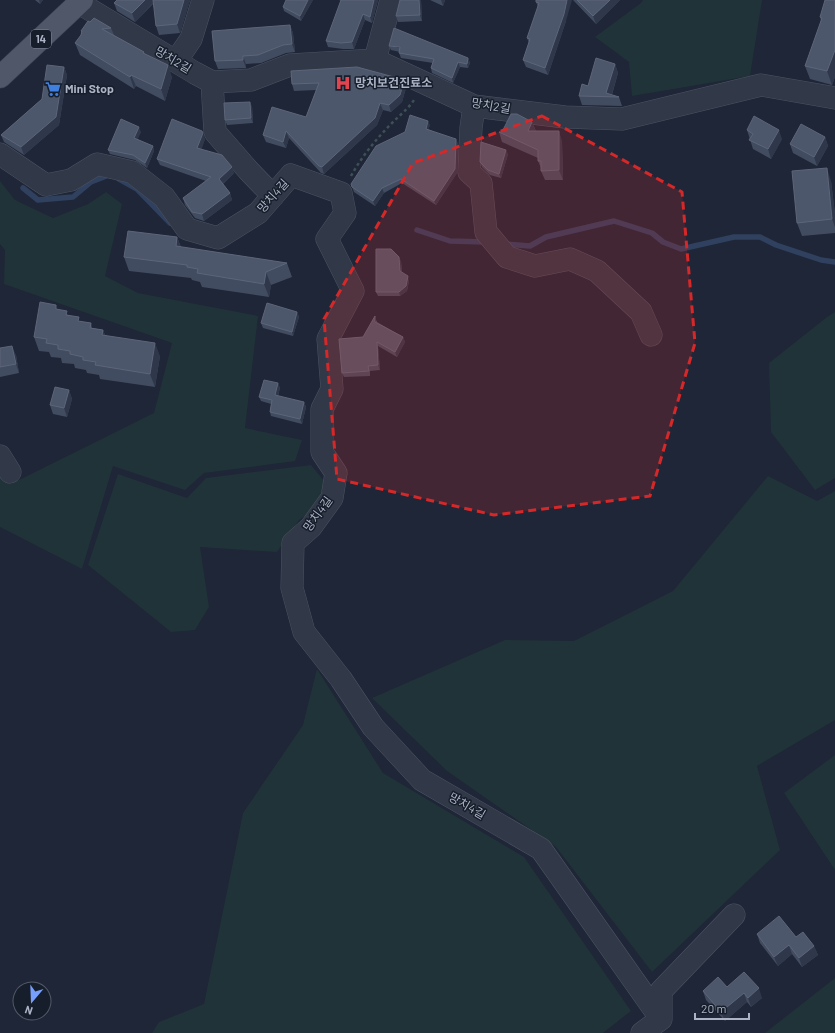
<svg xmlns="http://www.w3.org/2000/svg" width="835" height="1033" font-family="Barlow,'Noto Sans KR',sans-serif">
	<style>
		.green { fill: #203338 }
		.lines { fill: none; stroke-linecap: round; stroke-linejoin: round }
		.stream { stroke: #30405f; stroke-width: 5.5 }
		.minor-casing { stroke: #4c5362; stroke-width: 23 }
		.major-casing { stroke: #3b4250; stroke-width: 23 }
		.path { stroke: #3d5055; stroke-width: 2.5; stroke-dasharray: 3 3; stroke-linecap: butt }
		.minor { stroke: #313847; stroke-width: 22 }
		.major { stroke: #4f5768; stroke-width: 22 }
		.wall { fill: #424c60 }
		.shaded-wall { fill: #2f384b }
		.building { fill: #4d576b; stroke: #5c6579 }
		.marked { fill: #d62828; fill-opacity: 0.2; stroke: #d62828; stroke-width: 3; stroke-dasharray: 8 5; stroke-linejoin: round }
		.labels { text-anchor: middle; stroke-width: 3; stroke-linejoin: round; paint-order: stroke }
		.shield { fill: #171e2b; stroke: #7f8697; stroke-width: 1 }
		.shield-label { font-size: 11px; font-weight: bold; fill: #abb3c5 }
		.street-label { font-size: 12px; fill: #abb3c5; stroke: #171e2b }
		.poi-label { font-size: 12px; font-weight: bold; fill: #abb3c5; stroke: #171e2b; text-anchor: start }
	</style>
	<rect width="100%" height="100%" fill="#1e2637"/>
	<!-- green -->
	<path class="green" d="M 643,0 L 762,0 L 750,76 L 632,96 L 629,62 L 595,37 L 641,3 Z
		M 0,181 L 15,200 L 53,218 L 88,204 L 106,192 L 122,204 L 105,276 L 138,293 L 258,316 L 245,428 L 302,440 L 295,461 L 204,473 L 185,490 L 113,466 L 82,569 L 0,527 L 0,470 L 11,484 L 154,413 L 172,343 L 4,284 L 5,250 L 0,244 Z
		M 835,312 L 835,478 L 815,490 L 771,432 L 769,363 L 827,317 Z
		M 311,465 L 325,482 L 319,506 L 299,520 L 277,552 L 200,547 L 209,607 L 195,630 L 171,632 L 88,565 L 118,474 L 187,498 L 206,478 Z
		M 768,476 L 817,501 L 835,491 L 835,720 L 757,766 L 780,850 L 652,972 L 556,847 L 447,771 L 372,698 L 505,640 L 574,641 L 673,591 Z
		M 317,669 L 383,773 L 524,857 L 631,1011 L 603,1033 L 152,1033 L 159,1022 L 204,1004 L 243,813 L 303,725 Z
		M 835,755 L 835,870 L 784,793 Z
		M 835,978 L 835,1033 L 765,1033 Z"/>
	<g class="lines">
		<!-- stream -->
		<path class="stream" d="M 119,179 L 137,189 L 170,223
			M 23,188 L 38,200 L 73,197 L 91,182 L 109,175 L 111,176
			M 417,230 L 450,241 L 486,242
			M 504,244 L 530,246 L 546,237 L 614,221 L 652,233 L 663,242 L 681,249 L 734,237 L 760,237 L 776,245 L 821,260 L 835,262"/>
		<defs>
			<path id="minor" d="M 79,3 L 195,73 L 212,82 L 251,80 L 290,65 L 375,60 L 474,106 L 565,117 L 622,119 L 761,85 L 835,98
				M 375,60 L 391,0
				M 176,61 L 191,39 L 203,0
				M 212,82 L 215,132 L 248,170 L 273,196
				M 474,106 L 471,128 L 469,172 L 481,183 L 486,232 L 507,257 L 535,266 L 570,259 L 597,271 L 641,312 L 651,335
				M 0,154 L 46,185 L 71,180 L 97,164 L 132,172 L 164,197 L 187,229 L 218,238 L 258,213 L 291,175 L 341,193 L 345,213 L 327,239 L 353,291 L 328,339 L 332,389 L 322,409 L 322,452 L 336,473 L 332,498 L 311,527 L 293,543 L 292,588 L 304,632 L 341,679 L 373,727 L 422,780 L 541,849 L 661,1019
				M 0,456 L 10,472
				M 642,1033 L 661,1019 L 661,991 L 734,915"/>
			<path id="major" d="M 0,77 L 82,0"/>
		</defs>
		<!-- minor casing -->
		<use href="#minor" class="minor-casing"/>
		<!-- major casing -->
		<use href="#major" class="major-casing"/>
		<!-- path -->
		<path class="path" d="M 351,176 C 362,156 377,138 393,122 C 400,115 408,109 414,100"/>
		<!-- minor -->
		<use href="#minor" class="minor"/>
		<!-- major -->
		<use href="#major" class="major"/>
	</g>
	<!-- wall -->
	<path class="wall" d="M 35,0 L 43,0 L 40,4 Z
		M 117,0 L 190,0 L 180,33 L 159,35 L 156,26 L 154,3 L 135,22 L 117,11 L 114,3 Z
		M 313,0 L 301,21 L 284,11 L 283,7 Z
		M 339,0 L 378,0 L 372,23 L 365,20 L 354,49 L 343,49 L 328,47 L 326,41 L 341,1 Z
		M 421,0 L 422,21 L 398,22 L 396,16 Z
		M 430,0 L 445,0 L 443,6 Z
		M 536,0 L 566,21 L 548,75 L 526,67 L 523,60 L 529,43 L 527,38 L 538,7 L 536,2 Z
		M 573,0 L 620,0 L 596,24 Z
		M 835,0 L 835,77 L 832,85 L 810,79 L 805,66 L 821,21 L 820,17 Z
		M 90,22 L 111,28 L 114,35 L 144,52 L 145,54 L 172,77 L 165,101 L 136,86 L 134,89 L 80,55 L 75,43 L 81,35 L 81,31 Z
		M 290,25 L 293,33 L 295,52 L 286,53 L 261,63 L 246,64 L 246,68 L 218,69 L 215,61 Z
		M 389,46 L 468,58 L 470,63 L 468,68 L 460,67 L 453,83 L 432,73 L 431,68 L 433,63 L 401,58 L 399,53 L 400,52 L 391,50 Z
		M 615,64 L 618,73 L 612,95 L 619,97 L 622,106 L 582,105 L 579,96 L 588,86 Z
		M 64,67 L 67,75 L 59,125 L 24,155 L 4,142 L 1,135 L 42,99 Z
		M 291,71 L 406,88 L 402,102 L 391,112 L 383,110 L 377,125 L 324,174 L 321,173 L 289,138 L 286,148 L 266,142 L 263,135 L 306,117 L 316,90 L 294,91 L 292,84 Z
		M 252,106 L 253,123 L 227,125 L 225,120 Z
		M 532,122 L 536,131 L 562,141 L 563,180 L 545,180 L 541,171 L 541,168 L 538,161 L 538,158 L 502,142 L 499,132 L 502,132 Z
		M 430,125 L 428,129 L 458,143 L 457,173 L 436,205 L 402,183 L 384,193 L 375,206 L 354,192 L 351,184 Z
		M 747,130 L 782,139 L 771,159 L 753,149 Z
		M 141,132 L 137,139 L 153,146 L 154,151 L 147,168 L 135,160 L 110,154 L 108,150 Z
		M 825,137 L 828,146 L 817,166 L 793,153 L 790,144 Z
		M 205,139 L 201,149 L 234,173 L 223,184 L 230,193 L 232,200 L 204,221 L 195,218 L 185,205 L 183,198 L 206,181 L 160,165 L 157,159 Z
		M 508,154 L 501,178 L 490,175 L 482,167 L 480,162 Z
		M 831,181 L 835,214 L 835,233 L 802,236 L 797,223 Z
		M 177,237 L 181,247 L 287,263 L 292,277 L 271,285 L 269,297 L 202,287 L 200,282 L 192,280 L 191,278 L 129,271 L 124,257 Z
		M 401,261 L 402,272 L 409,281 L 407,291 L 400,296 L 378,296 L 376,292 Z
		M 58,309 L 80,322 L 91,323 L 92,328 L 103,330 L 105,335 L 160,356 L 155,387 L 100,379 L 99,375 L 87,373 L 86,370 L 75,368 L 74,364 L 62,363 L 61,358 L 51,357 L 49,352 L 39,351 L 34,337 Z
		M 297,312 L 299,317 L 293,336 L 263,328 L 261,323 Z
		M 377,320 L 377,322 L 403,337 L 405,342 L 397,357 L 378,346 L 380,370 L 370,371 L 370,376 L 344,377 L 342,373 L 363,337 Z
		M 0,348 L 16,355 L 19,373 L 0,377 Z
		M 278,383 L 280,388 L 278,396 L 304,402 L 306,407 L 302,424 L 271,416 L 270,412 L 271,404 L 261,401 L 259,397 Z
		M 69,390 L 72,399 L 67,417 L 53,414 L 50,405 Z
		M 757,934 L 796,937 L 814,946 L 818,955 L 802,967 L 792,954 L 778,966 L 760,943 Z
		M 727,987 L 762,998 L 751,1007 L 747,1002 L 725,1021 L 706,1000 L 703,991 Z"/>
	<!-- shaded-wall -->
	<path class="shaded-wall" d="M 39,0 L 43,0 L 40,4 Z
		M 145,0 L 155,0 L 155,1 L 135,22 L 132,13 Z
		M 184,0 L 190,0 L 180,33 L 177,24 Z
		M 308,0 L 313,0 L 301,21 L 300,16 Z
		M 374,0 L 378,0 L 372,23 L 370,17 Z
		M 419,0 L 421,0 L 422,21 L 420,15 Z
		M 441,0 L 445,0 L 443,6 Z
		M 567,0 L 572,0 L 566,21 L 548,75 L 545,68 Z
		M 610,0 L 620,0 L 596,24 L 593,16 Z
		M 363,14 L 365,20 L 354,49 L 352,42 Z
		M 290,25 L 293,33 L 295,52 L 292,44 Z
		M 835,50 L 835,77 L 832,85 L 827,71 Z
		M 243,56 L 246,64 L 246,68 L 243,60 Z
		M 468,58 L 470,63 L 468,68 L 467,64 Z
		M 458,62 L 460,67 L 453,83 L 452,78 Z
		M 615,64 L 618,73 L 611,97 L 606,93 Z
		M 168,65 L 172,77 L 165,101 L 161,89 Z
		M 64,67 L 67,75 L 59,125 L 24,155 L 21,147 Z
		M 131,75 L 136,86 L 134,89 L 130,77 Z
		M 404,81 L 406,88 L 402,102 L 391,112 L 389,105 Z
		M 250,102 L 252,106 L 253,123 L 251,118 Z
		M 380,103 L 383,110 L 377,125 L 324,174 L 322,167 Z
		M 428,121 L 430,125 L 427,133 L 426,129 Z
		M 532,122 L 536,132 L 528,131 Z
		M 139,127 L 141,132 L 136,143 L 134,138 Z
		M 779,130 L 782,139 L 771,159 L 768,149 Z
		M 286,131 L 289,138 L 286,148 L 283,142 Z
		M 559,131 L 562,141 L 563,180 L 559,170 Z
		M 203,133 L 205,139 L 200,154 L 197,148 Z
		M 825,137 L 828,146 L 817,166 L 814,157 Z
		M 456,139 L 458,143 L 457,173 L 436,205 L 434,201 Z
		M 153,146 L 154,151 L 147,168 L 145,163 Z
		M 506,150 L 508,154 L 501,178 L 499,174 Z
		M 232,167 L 234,173 L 221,185 L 219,179 Z
		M 827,168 L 831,181 L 835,214 L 835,227 L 832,219 Z
		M 382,188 L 384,193 L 375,206 L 373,201 Z
		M 230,193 L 232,200 L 204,221 L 202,214 Z
		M 177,237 L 182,251 L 176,246 Z
		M 399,257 L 401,261 L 402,275 L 400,271 Z
		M 266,272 L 271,285 L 269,297 L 264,284 Z
		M 408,276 L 409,281 L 407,291 L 400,296 L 399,292 Z
		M 297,312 L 299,317 L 293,336 L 292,332 Z
		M 103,330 L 108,343 L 102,335 Z
		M 403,337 L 405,342 L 397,357 L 395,352 Z
		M 377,342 L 378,346 L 380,370 L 378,365 Z
		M 155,343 L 160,356 L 155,387 L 150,374 Z
		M 12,346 L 16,355 L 19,373 L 16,364 Z
		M 278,383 L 280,388 L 277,399 L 275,395 Z
		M 69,390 L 72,399 L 67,417 L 64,408 Z
		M 304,402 L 306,407 L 302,424 L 300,419 Z
		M 789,945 L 792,954 L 778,966 L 774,957 Z
		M 814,946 L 818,955 L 802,967 L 799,958 Z
		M 759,988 L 762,998 L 751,1007 L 748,998 Z
		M 744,993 L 747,1002 L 725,1021 L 721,1012 Z"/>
	<!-- building -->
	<path class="building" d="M 117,0 L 145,0 L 132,13 L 114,3 Z
		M 153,0 L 184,0 L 177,24 L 156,26 Z
		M 286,0 L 308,0 L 300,16 L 283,7 Z
		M 341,0 L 374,0 L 370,17 L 363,14 L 352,42 L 341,43 L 326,41 Z
		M 400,0 L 419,0 L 420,15 L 396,16 Z
		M 536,0 L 567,0 L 564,14 L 545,68 L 523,60 L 530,39 L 527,38 L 539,3 L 536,2 Z
		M 577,0 L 610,0 L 593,16 Z
		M 825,0 L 835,0 L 835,50 L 827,71 L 805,66 L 822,18 L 820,17 Z
		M 94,18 L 111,28 L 102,29 L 144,52 L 143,53 L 168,65 L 161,89 L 131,75 L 130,77 L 75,43 L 81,35 L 82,31 L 81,31 L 88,21 L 90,22 Z
		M 290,25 L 292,44 L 283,45 L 258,55 L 243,56 L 243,60 L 215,61 L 212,31 Z
		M 394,28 L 468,58 L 467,64 L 458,62 L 452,78 L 431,68 L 434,59 L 399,53 L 400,47 L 389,46 Z
		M 596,58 L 615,64 L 606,93 L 619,97 L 579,96 L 582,84 L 588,86 Z
		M 47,65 L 64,67 L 56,117 L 21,147 L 1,135 L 42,99 Z
		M 357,67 L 394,77 L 404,81 L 400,95 L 389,105 L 380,103 L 375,118 L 322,167 L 319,166 L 286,131 L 283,142 L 263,135 L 272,107 L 306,117 L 319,83 L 292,84 L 291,71 Z
		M 250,102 L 251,118 L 225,120 L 224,103 Z
		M 511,114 L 517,114 L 532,122 L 528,131 L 559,131 L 559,170 L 541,171 L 541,161 L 538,161 L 538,150 L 499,132 L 502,132 Z
		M 410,115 L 428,121 L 426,129 L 456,139 L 455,169 L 434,201 L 401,179 L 382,188 L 373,201 L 352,187 L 351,184 L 376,146 L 405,132 Z
		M 754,116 L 779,130 L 768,149 L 749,140 L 753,134 L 747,130 Z
		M 121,119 L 139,127 L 134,138 L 153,146 L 145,163 L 133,155 L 108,150 Z
		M 172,119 L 202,131 L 203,133 L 197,148 L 222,155 L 232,167 L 219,179 L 230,193 L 202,214 L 192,212 L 183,198 L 211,177 L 157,159 Z
		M 801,124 L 825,137 L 814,157 L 790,144 Z
		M 481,142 L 506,150 L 499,174 L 488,170 L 480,162 Z
		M 827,168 L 832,219 L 797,223 L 792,171 Z
		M 128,231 L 177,237 L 176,246 L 287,263 L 266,272 L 264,284 L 197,273 L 198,269 L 187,267 L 187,265 L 124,257 Z
		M 376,249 L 391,249 L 399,257 L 400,271 L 408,276 L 406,286 L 399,292 L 376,292 Z
		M 40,302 L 56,305 L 56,309 L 67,311 L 66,315 L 79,317 L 78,321 L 91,323 L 90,328 L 103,330 L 102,335 L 155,343 L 150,374 L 95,365 L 96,362 L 83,360 L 83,357 L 70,354 L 70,351 L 58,349 L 58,345 L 46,343 L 47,339 L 34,337 Z
		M 267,303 L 297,312 L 292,332 L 261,323 Z
		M 375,316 L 375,322 L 403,337 L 395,352 L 377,342 L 378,365 L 368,366 L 369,371 L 342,373 L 339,339 L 363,337 Z
		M 12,346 L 16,364 L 0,367 L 0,348 Z
		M 264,380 L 278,383 L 275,395 L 304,402 L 300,419 L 270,412 L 272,400 L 259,397 Z
		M 55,387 L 69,390 L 64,408 L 50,405 Z
		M 779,916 L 796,937 L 803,932 L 814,946 L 799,958 L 789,945 L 774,957 L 757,934 Z
		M 744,972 L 759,988 L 748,998 L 744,993 L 721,1012 L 703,991 L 718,977 L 727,987 Z"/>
	<!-- marked area -->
	<path class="marked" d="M 542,116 L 682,192 L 695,343 L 650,496 L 494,515 L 337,479 L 324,319 L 413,163 Z"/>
	<!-- icons -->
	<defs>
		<symbol id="hospital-bare" viewBox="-9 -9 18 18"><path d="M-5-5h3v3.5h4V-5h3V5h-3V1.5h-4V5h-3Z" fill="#e0444e" stroke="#171e2b" stroke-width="2.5" paint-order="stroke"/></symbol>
		<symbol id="supermarket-bare" viewBox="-9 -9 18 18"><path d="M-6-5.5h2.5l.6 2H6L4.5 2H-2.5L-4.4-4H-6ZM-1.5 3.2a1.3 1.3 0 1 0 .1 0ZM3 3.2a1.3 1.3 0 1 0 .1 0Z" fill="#3f7fe0" stroke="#171e2b" stroke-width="2.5" paint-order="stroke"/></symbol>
	</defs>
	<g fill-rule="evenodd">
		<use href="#hospital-bare" x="332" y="72" width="22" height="22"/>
		<use href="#supermarket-bare" x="42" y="78" width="22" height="22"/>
	</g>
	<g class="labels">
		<!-- shield labels -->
		<rect class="shield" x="31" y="30" width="20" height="18" rx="3"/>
		<g class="shield-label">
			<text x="41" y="43">14</text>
		</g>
		<!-- street labels -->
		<g class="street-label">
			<text transform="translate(173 60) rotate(31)" y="4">망치2길</text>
			<text transform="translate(491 106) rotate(10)" y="4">망치2길</text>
			<text transform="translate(273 196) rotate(-48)" y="4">망치4길</text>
			<text transform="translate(318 514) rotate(-54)" y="4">망치4길</text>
			<text transform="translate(467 806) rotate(30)" y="4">망치4길</text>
		</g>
		<!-- poi labels -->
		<g class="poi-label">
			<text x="355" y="87">망치보건진료소</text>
			<text x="65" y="93">Mini Stop</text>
		</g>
	</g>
	<!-- north arrow -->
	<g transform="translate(32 1001) rotate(199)"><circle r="19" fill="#171e2b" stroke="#525a69"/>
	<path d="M0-3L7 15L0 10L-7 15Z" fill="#779ffd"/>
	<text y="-6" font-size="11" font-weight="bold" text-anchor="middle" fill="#abb3c5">N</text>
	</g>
	<!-- scale -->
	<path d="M695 1013v6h54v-6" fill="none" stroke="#abb3c5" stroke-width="2"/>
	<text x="701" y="1013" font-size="12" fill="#abb3c5" stroke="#171e2b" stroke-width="3" paint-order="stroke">20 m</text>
</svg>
